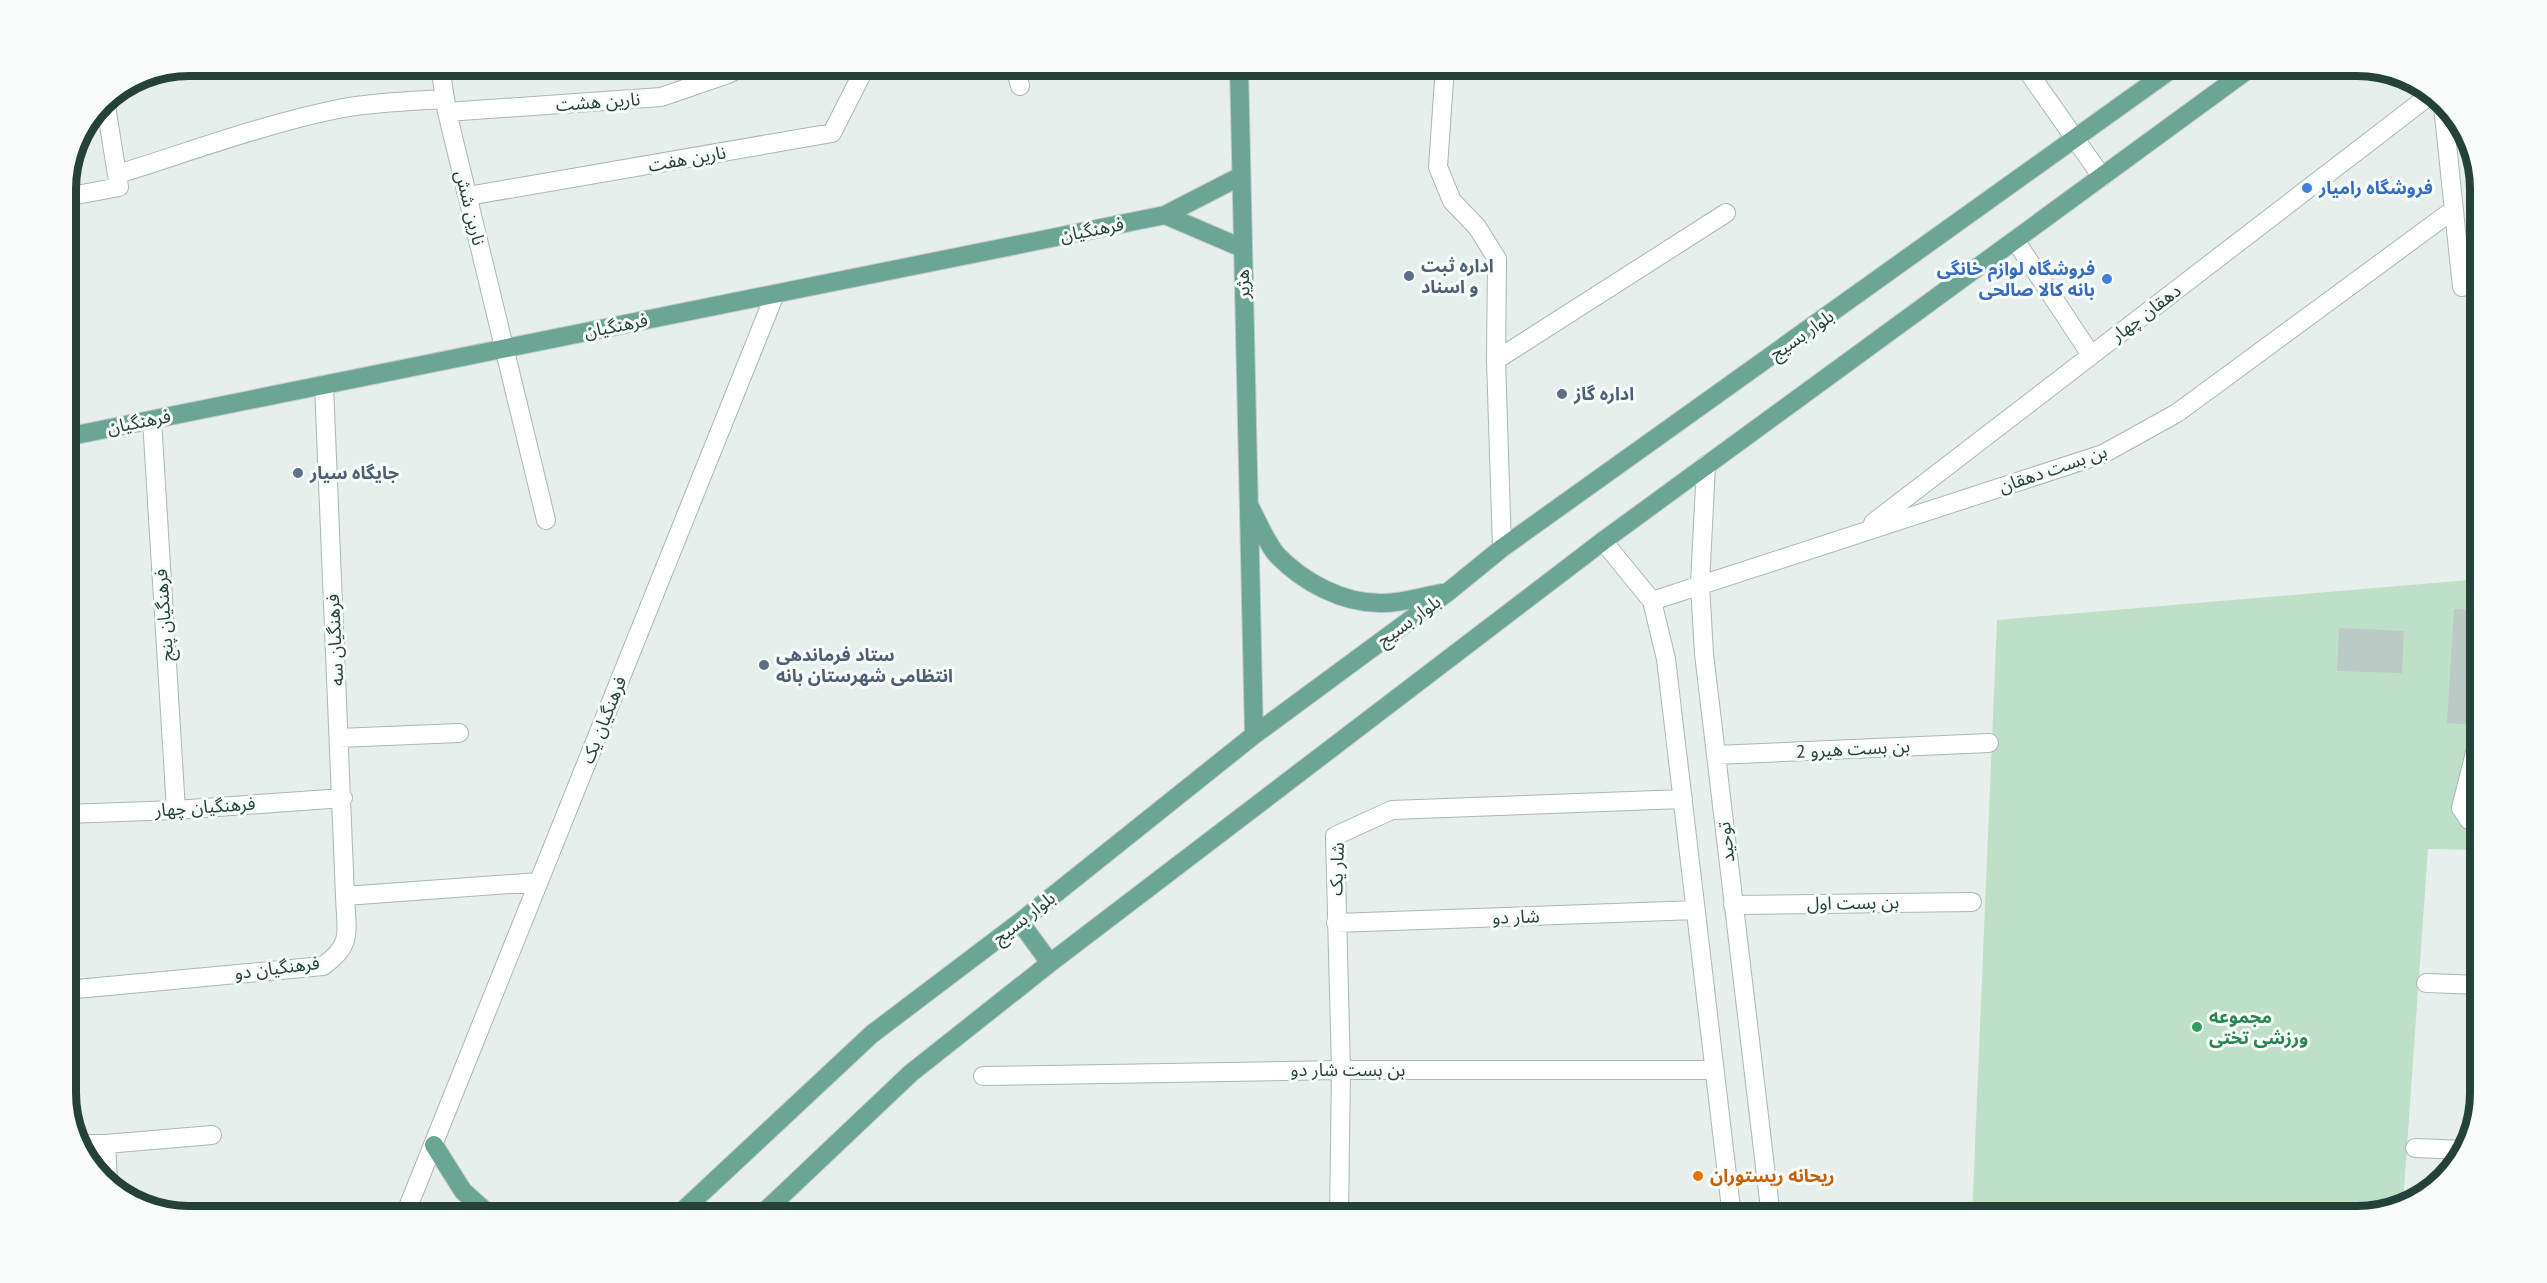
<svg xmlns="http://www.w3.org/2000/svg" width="2547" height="1283" font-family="'PT Sans','Noto Sans Arabic',sans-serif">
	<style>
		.pitch { fill: #bfe0c8 }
		.building { fill: #bbcac4 }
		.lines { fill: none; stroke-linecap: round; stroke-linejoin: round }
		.minor-casing { stroke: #a8b8b2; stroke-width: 20 }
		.major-casing { stroke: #c2cac8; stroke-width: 20 }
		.minor { stroke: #fff; stroke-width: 18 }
		.major { stroke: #6aa596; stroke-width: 18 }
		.shop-dot { fill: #3f7fe0; stroke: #f7fbf9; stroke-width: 2 }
		.service-dot { fill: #5c6f8a; stroke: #f7fbf9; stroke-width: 2 }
		.leisure-dot { fill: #2e9e5b; stroke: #f7fbf9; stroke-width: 2 }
		.food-dot { fill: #e8710a; stroke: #f7fbf9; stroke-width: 2 }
		.labels { text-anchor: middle; stroke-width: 6; stroke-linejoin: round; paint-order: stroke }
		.street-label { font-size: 18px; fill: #24423a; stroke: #f7fbf9 }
		.shop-label { font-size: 18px; font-weight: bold; fill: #366cbe; stroke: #f7fbf9; text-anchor: start }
		.service-label { font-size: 18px; font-weight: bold; fill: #4e5e75; stroke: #f7fbf9; text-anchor: start }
		.leisure-label { font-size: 18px; font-weight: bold; fill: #27864d; stroke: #f7fbf9; text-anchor: start }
		.food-label { font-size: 18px; font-weight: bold; fill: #c56008; stroke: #f7fbf9; text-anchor: start }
		.rim { fill: none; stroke: #24423a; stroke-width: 8 }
	</style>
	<rect width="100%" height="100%" fill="#e6efeb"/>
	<!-- pitch -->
	<path class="pitch" d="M 2481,579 L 2481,850 L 2428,849 L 2403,1203 L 2358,1217 L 1972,1217 L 1997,620 Z"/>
	<!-- building -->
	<path class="building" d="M 2454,609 L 2481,610 L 2474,725 L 2447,723 Z
		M 2339,628 L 2404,631 L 2402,673 L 2337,671 Z"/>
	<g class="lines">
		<defs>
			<path id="minor" d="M 440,66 L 447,112 L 546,520
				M 1015,66 L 1020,86
				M 1445,66 L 1438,167 L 1452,201 L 1477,227 L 1497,259 L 1496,360 L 1502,548
				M 2024,66 L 2102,177
				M 2443,106 L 2462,287 L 2481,283
				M 447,112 L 661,97 L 728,74 L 744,66
				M 118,174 C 192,151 267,123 343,108 C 376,102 410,101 444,99
				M 468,196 L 832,133 L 866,66
				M 66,197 L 119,187 L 105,100
				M 2015,240 L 2091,355
				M 1496,360 L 1726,213
				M 324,385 L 345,896
				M 152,420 L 176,810
				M 1706,465 L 1700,584 L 1704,654 L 1771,1217
				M 1873,523 L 2430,95
				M 1603,541 L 1652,601 L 1666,659 L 1732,1217
				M 1652,601 L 2103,454 L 2177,413 L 2453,210
				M 339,738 L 459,733
				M 2481,739 L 2476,749 L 2461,808 L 2469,820 L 2481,824
				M 1716,755 L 1989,743
				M 66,814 L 176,810 L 343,798
				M 1733,905 L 1972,902
				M 1336,923 L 1696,910
				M 2426,983 L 2481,985
				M 66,990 L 323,966 C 354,944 346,931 345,896 L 539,882
				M 983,1076 L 1341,1070 L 1714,1070
				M 81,1144 L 106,1144 L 108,1181
				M 106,1144 L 212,1135
				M 2415,1148 L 2466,1150
				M 404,1217 L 775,294
				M 1339,1217 L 1341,1070 L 1335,836 L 1392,810 L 1683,799"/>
			<path id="major" d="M 1239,66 L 1254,735
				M 1165,215 L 1242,248
				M 66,437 L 1165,215 L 1241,176
				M 1250,507 C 1258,522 1266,542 1277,555 C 1303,582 1342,603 1380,603 C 1400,604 1423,596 1443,593
				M 1020,922 L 1050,963
				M 434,1145 L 463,1191 L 492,1217
				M 676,1217 L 872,1034 L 1020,922 L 1254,735 L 1448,592 L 1502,548 L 2176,66
				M 759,1217 L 911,1073 L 1050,963 L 1603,541 L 2253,66"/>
		</defs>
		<!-- minor casing -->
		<use href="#minor" class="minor-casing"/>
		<!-- major casing -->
		<use href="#major" class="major-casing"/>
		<!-- minor -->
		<use href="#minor" class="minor"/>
		<!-- major -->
		<use href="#major" class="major"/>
	</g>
	<!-- markers -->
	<g class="shop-dot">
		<circle cx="2307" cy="188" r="6"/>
		<circle cx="2107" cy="279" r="6"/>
	</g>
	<g class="service-dot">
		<circle cx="1409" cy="276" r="6"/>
		<circle cx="1562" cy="394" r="6"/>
		<circle cx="298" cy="473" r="6"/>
		<circle cx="764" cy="665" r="6"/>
	</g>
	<circle class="leisure-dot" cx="2197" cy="1027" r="6"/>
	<circle class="food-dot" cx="1698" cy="1176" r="6"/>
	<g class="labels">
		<!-- street labels -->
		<g class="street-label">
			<text transform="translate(598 102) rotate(-4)" y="6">نارین هشت</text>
			<text transform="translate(687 159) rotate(-10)" y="6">نارین هفت</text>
			<text transform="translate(470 208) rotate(76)" y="6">نارین شش</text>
			<text transform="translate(1092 230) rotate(-11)" y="6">فرهنگیان</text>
			<text transform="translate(1243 284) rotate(-91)" y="6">هژیر</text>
			<text transform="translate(2146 313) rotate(-37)" y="6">دهقان چهار</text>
			<text transform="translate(616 326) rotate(-11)" y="6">فرهنگیان</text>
			<text transform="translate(1802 335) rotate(-35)" y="6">بلوار بسیج</text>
			<text transform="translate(139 422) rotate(-11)" y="6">فرهنگیان</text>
			<text transform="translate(2053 469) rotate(-19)" y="6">بن بست دهقان</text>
			<text transform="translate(164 615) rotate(-94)" y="6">فرهنگیان پنج</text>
			<text transform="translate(1409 621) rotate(-36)" y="6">بلوار بسیج</text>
			<text transform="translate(335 640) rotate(-93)" y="6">فرهنگیان سه</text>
			<text transform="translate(604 720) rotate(-68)" y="6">فرهنگیان یک</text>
			<text transform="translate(1853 749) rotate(-3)" y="6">بن بست هیرو 2</text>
			<text transform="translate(205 807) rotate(-4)" y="6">فرهنگیان چهار</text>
			<text transform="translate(1726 842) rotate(-97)" y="6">توحید</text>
			<text transform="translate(1337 869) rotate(-88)" y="6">شار یک</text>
			<text transform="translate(1853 903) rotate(-1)" y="6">بن بست اول</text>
			<text transform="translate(1516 917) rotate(-2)" y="6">شار دو</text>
			<text transform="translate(1024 918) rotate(-38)" y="6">بلوار بسیج</text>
			<text transform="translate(277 968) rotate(-7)" y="6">فرهنگیان دو</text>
			<text x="1348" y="1076">بن بست شار دو</text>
		</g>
		<!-- shop labels -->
		<g class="shop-label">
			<text x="2319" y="194">فروشگاه رامیار</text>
			<text x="2095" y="275" text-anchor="end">فروشگاه لوازم خانگی<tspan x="2095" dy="21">بانه کالا صالحی</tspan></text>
		</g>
		<!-- service labels -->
		<g class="service-label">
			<text x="1421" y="272">اداره ثبت<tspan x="1421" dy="21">و اسناد</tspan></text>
			<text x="1574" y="400">اداره گاز</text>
			<text x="310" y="479">جایگاه سیار</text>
			<text x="776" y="661">ستاد فرماندهی<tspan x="776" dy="21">انتظامی شهرستان بانه</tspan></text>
		</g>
		<!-- leisure labels -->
		<g class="leisure-label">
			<text x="2209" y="1023">مجموعه<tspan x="2209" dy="21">ورزشی تختی</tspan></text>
		</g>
		<!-- food labels -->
		<g class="food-label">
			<text x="1710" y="1182">ریحانە ریستوران</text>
		</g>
	</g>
	<!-- crop -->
	<path d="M0 0H2547V1283H0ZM189 76H2357A113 113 0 0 1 2470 189V1093A113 113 0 0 1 2357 1206H189A113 113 0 0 1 76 1093V189A113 113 0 0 1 189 76Z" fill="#f7fbf9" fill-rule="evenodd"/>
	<path class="rim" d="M189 76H2357A113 113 0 0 1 2470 189V1093A113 113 0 0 1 2357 1206H189A113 113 0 0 1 76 1093V189A113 113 0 0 1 189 76Z"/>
</svg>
